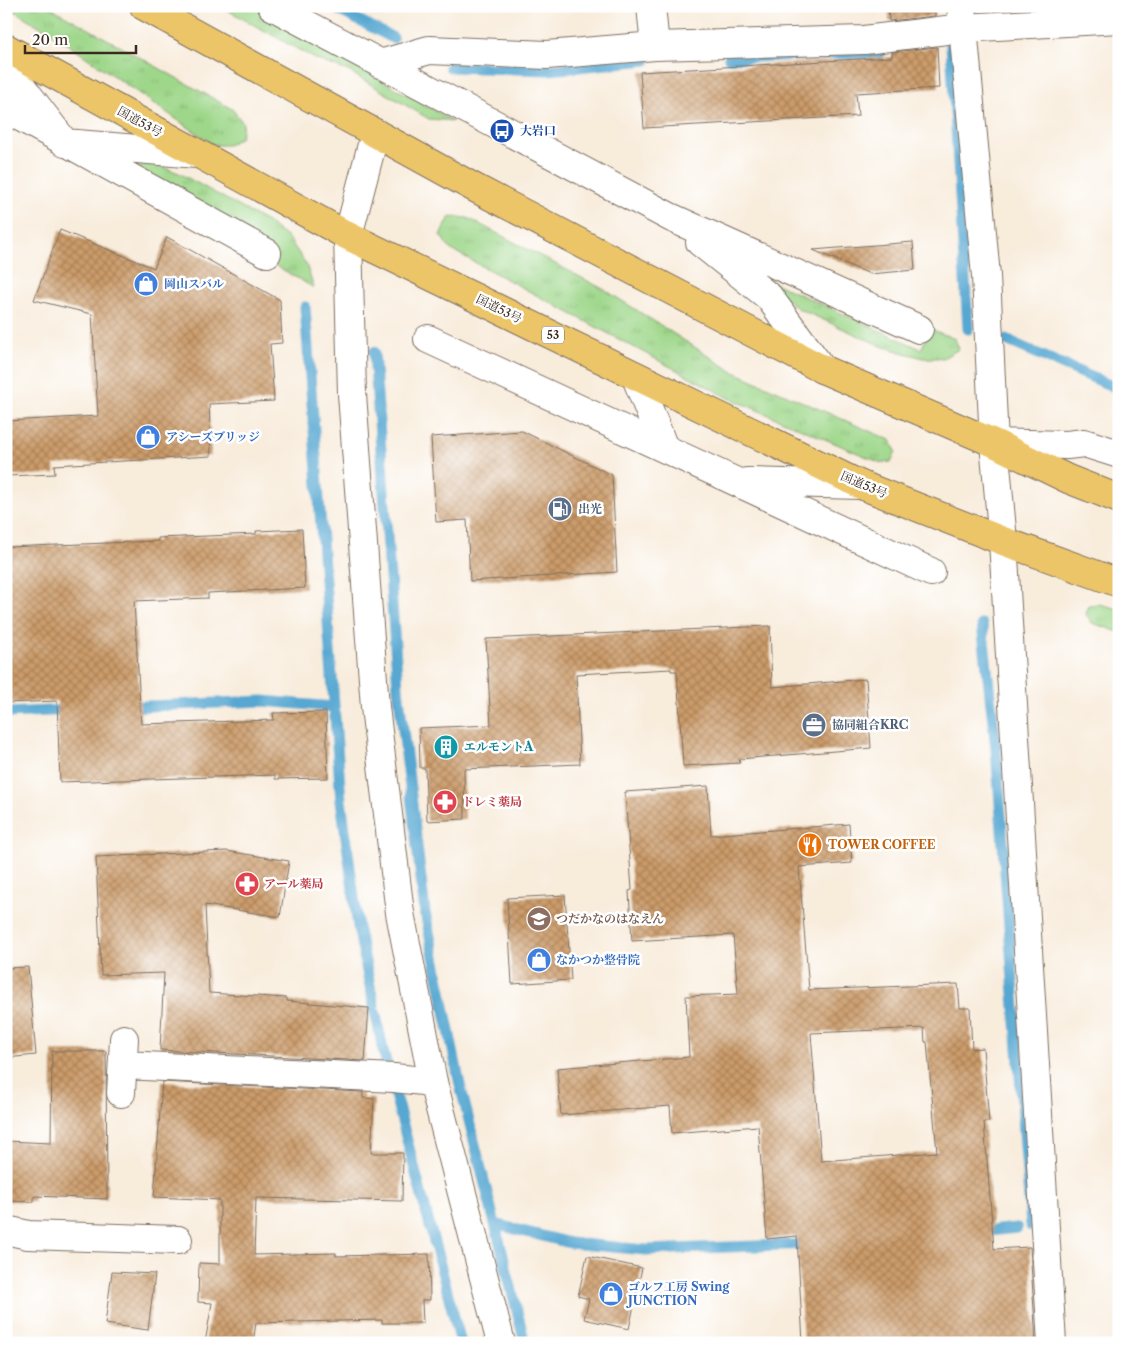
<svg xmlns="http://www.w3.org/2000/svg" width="1125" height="1349" font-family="'Libre Caslon Text','Noto Serif JP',serif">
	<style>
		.grass { fill: url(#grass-tufts); stroke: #6c8054 }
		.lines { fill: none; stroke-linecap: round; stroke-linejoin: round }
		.stream { stroke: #56a7d1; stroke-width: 11 }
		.building { fill: url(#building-cross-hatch); fill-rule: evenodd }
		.minor-casing { stroke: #7d6e60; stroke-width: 30 }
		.tertiary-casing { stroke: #7d6e60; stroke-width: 30 }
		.trunk-casing { stroke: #7d6e60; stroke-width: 30 }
		.minor { stroke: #fff; stroke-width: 28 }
		.tertiary { stroke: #fff; stroke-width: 28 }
		.trunk { stroke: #edc569; stroke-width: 28 }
		.labels { text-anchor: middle; stroke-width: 5; stroke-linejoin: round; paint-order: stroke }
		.shield { fill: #fff; stroke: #766a62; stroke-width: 1 }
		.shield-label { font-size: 11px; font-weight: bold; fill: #3b2a1e }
		.street-label { font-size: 12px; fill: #3b2a1e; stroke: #fff }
		.transit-label { font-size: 12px; font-weight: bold; fill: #164399; stroke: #fff; text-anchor: start }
		.shop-label { font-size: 12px; font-weight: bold; fill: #366cbe; stroke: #fff; text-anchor: start }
		.service-label { font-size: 12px; font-weight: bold; fill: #4e5e75; stroke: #fff; text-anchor: start }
		.culture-label { font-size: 12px; font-weight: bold; fill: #0d838f; stroke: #fff; text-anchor: start }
		.health-label { font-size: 12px; font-weight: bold; fill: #be3a42; stroke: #fff; text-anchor: start }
		.food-label { font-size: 12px; font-weight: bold; fill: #c56008; stroke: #fff; text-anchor: start }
		.education-label { font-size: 12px; font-weight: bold; fill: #785e54; stroke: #fff; text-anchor: start }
	</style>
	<defs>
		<pattern id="grass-tufts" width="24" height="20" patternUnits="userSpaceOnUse" patternTransform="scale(1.25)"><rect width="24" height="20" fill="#9ed78a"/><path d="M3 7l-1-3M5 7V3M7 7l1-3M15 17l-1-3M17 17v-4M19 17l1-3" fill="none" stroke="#89b977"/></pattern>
		<pattern id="building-cross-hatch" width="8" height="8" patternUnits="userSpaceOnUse" patternTransform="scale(1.25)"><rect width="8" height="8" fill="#cc9c6a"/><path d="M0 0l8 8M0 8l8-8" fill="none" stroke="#a77f57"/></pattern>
	</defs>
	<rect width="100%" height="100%" fill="#fff"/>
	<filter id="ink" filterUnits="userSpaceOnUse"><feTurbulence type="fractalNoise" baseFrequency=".02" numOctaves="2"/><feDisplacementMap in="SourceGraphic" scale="10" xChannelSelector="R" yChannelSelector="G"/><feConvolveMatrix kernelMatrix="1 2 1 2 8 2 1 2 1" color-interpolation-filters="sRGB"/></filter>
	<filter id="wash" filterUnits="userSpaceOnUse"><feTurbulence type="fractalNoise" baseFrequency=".0096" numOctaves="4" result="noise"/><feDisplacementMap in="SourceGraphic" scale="20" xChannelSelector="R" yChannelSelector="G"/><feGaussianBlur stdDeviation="1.12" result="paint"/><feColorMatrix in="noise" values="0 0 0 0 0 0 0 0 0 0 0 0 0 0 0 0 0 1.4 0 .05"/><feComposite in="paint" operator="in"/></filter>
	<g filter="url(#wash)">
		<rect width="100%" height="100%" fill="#f8ecdb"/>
		<!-- grass -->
		<path class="grass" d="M 6,6 L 48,6 L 232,109 L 243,123 L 241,137 L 228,145 L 214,145 L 54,35 Z
			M 220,6 L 252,6 L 453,121 L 429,119 L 348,71 L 317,60 Z
			M 115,156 L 135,157 L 179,173 L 267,222 L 289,239 L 306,264 L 314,288 L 271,263 Z
			M 450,217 L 468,218 L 605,290 L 732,371 L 890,440 L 896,451 L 891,462 L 881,463 L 727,397 L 450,249 L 440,235 Z
			M 757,275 L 921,349 L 931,329 L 955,339 L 959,349 L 943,358 L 923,358 L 884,347 L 799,309 Z
			M 1099,604 L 1119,609 L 1119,632 L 1092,623 L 1086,614 L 1089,605 Z"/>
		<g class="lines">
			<!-- stream -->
			<path class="stream" d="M 331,6 L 393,38
				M 951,45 L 968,329
				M 729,58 L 880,52
				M 450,67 L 549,70 L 646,60
				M 305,307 L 341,800 L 358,927 L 383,1050 L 461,1343
				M 1006,340 L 1119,389
				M 374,352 L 398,688 L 425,912 L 460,1085 L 525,1343
				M 982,624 L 996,749 L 1031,1226
				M 126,707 L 263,701 L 334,707
				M 6,713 L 73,710
				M 495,1224 L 570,1243 L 646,1250 L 811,1244
				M 979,1232 L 1017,1228"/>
		</g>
		<g id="blocks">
			<!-- building -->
			<path class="building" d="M 888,6 L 935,6 L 935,16 L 889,21 Z
				M 937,47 L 939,88 L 856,93 L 858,116 L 644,128 L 640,72 L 892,57 L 892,52 Z
				M 60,230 L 154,268 L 167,237 L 280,300 L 282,343 L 270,344 L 274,401 L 209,404 L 211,456 L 54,465 L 55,474 L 6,476 L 6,421 L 98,416 L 92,314 L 34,300 Z
				M 913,242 L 915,270 L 870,274 L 813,250 Z
				M 522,431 L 612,475 L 617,572 L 470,581 L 467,520 L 436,522 L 431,437 Z
				M 302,529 L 305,588 L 208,593 L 208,598 L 134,601 L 141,724 L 274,720 L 273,713 L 326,712 L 328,778 L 275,779 L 275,775 L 60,782 L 57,701 L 6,703 L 6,547 L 158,541 L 158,538 L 256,534 L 256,531 Z
				M 770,626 L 772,687 L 866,679 L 871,748 L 739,759 L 740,763 L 683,766 L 677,671 L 671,671 L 671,669 L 576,674 L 580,764 L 464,769 L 465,819 L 427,821 L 425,768 L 420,768 L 419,728 L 491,725 L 486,639 Z
				M 708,786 L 711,835 L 849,824 L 852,863 L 799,867 L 809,990 L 958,984 L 960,1008 L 970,1008 L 972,1049 L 983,1048 L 989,1122 L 984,1122 L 994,1249 L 1030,1247 L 1036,1343 L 803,1343 L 797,1236 L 767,1239 L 758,1126 L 672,1133 L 670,1106 L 561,1115 L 557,1068 L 689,1057 L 686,996 L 738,994 L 733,935 L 632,941 L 629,891 L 632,890 L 625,792 ZM 924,1028 L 925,1042 L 927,1042 L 937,1152 L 821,1161 L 811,1033 Z
				M 226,851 L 289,861 L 280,917 L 205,905 L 209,993 L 287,998 L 287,1001 L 369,1008 L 365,1061 L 160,1050 L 164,973 L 101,975 L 96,857 Z
				M 565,895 L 571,980 L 512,984 L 507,898 Z
				M 28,967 L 36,1055 L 6,1058 L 6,968 Z
				M 52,1051 L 106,1051 L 107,1199 L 34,1196 L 34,1202 L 6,1201 L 6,1141 L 51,1143 Z
				M 162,1082 L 363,1092 L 363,1098 L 374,1099 L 371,1153 L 403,1153 L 402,1201 L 256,1198 L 254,1255 L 336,1253 L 336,1256 L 429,1254 L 430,1300 L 422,1300 L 423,1323 L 382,1323 L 382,1320 L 256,1323 L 253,1343 L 205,1343 L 212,1303 L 198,1302 L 199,1263 L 220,1264 L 220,1200 L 154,1197 Z
				M 587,1256 L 642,1268 L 629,1329 L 584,1319 L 589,1299 L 578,1296 Z
				M 112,1272 L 155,1274 L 148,1330 L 105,1324 Z"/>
		</g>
	</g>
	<g filter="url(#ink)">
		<use href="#blocks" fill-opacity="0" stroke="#7d6e60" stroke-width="1"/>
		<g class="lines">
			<defs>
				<path id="minor" d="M 272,6 L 670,217 L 919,329
					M 651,6 L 655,46
					M 961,6 L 986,276 L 994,443 L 1003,541 L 1052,1343
					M 380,64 L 429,50 L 547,55 L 655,46 L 864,40 L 963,28 L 1119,19
					M 6,66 L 65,143 L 197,154
					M 6,109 L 267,253
					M 700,242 L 769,297 L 822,369
					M 428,339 L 931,572
					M 636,377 L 664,448
					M 994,443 L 1067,445 L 1084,443 L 1119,454
					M 747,482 L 861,485
					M 124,1065 L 394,1078 L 433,1082
					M 121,1093 L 124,1039
					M 6,1230 L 28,1235 L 178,1240"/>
				<path id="tertiary" d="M 375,133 L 348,236 L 352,394 L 375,707 L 400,913 L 433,1082 L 501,1343"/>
				<path id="trunk" d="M 144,6 L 475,188 L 822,369 L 994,443 L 1068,479 L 1119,499
					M 6,48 L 348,236 L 861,485 L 1003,541 L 1119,583"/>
			</defs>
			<!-- minor casing -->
			<use href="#minor" class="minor-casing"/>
			<!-- tertiary casing -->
			<use href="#tertiary" class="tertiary-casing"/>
			<!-- trunk casing -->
			<use href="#trunk" class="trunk-casing"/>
			<!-- minor -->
			<use href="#minor" class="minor"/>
			<!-- tertiary -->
			<use href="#tertiary" class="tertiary"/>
			<!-- trunk -->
			<use href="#trunk" class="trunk"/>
		</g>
	</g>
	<!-- icons -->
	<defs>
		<symbol id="bus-disc" viewBox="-11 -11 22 22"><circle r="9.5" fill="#1a4fb4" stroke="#fff"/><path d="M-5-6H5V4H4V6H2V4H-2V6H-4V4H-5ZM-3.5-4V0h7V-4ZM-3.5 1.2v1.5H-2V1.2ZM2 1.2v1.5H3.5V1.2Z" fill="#fff"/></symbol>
		<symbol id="shop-disc" viewBox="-11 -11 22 22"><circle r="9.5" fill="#3f7fe0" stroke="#fff"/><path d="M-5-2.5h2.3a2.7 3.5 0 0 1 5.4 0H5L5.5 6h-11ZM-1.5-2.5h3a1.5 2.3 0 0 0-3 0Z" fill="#fff"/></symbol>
		<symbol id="fuel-disc" viewBox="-11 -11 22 22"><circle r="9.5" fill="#5c6f8a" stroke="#fff"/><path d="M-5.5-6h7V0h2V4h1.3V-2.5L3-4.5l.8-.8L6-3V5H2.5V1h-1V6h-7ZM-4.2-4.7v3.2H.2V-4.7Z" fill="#fff"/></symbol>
		<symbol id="office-disc" viewBox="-11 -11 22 22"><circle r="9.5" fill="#5c6f8a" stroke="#fff"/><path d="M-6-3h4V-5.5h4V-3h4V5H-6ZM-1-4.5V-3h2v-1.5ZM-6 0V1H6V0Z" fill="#fff"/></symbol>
		<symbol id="building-disc" viewBox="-11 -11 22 22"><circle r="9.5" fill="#0f9aa8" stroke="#fff"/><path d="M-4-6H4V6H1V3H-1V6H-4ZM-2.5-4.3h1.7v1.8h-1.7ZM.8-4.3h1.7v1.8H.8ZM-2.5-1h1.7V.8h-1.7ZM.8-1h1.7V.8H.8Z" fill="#fff"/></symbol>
		<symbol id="pharmacy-disc" viewBox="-11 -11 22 22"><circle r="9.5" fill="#e0444e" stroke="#fff"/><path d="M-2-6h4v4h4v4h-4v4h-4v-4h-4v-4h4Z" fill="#fff"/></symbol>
		<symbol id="restaurant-disc" viewBox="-11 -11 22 22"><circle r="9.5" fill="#e8710a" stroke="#fff"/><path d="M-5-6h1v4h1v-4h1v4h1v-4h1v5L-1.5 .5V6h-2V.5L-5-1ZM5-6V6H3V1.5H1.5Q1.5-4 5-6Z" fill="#fff"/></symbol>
		<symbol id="school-disc" viewBox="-11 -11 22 22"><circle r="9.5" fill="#8d6e63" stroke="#fff"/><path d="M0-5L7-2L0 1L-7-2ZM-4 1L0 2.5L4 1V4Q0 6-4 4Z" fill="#fff"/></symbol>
	</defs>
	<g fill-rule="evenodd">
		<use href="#bus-disc" x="488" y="117" width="28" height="28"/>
		<use href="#shop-disc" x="132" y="270" width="28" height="28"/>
		<use href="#shop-disc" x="134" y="423" width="28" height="28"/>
		<use href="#fuel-disc" x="546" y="495" width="28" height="28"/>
		<use href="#office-disc" x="800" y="711" width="28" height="28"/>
		<use href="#building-disc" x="432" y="733" width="28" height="28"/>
		<use href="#pharmacy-disc" x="431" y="788" width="28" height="28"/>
		<use href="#restaurant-disc" x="796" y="831" width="28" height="28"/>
		<use href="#pharmacy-disc" x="233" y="870" width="28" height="28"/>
		<use href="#school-disc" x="525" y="905" width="28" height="28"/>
		<use href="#shop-disc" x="525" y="946" width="28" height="28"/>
		<use href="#shop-disc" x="597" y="1280" width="28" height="28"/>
	</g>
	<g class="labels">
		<!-- shield labels -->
		<rect class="shield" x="542" y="326.5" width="22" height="17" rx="4"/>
		<g class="shield-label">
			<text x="553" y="339">53</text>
		</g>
		<!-- street labels -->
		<g class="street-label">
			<text transform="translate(140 122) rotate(29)" y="4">国道53号</text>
			<text transform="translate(499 309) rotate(26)" y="4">国道53号</text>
			<text transform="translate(864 485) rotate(23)" y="4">国道53号</text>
		</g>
		<!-- transit labels -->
		<g class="transit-label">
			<text x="520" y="135">大岩口</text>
		</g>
		<!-- shop labels -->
		<g class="shop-label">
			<text x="164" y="288">岡山スバル</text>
			<text x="166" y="441">アシーズブリッジ</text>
			<text x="556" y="964">なかつか整骨院</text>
			<text x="628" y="1291">ゴルフ工房 Swing<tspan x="628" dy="14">JUNCTION</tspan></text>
		</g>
		<!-- service labels -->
		<g class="service-label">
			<text x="578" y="513">出光</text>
			<text x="832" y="729">協同組合KRC</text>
		</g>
		<!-- culture labels -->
		<g class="culture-label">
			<text x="464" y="751">エルモントA</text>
		</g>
		<!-- health labels -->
		<g class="health-label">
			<text x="462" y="806">ドレミ薬局</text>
			<text x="264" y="888">アール薬局</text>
		</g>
		<!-- food labels -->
		<g class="food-label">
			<text x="828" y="849">TOWER COFFEE</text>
		</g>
		<!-- education labels -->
		<g class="education-label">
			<text x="556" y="923">つだかなのはなえん</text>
		</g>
	</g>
	<!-- margin -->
	<rect width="1125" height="1349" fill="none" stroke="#fff" stroke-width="25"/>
	<!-- scale -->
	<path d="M25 45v8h111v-8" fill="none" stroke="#3b2a1e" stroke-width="2.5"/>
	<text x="32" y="45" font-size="15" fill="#3b2a1e" stroke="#ffffff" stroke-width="4" paint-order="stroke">20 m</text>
</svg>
